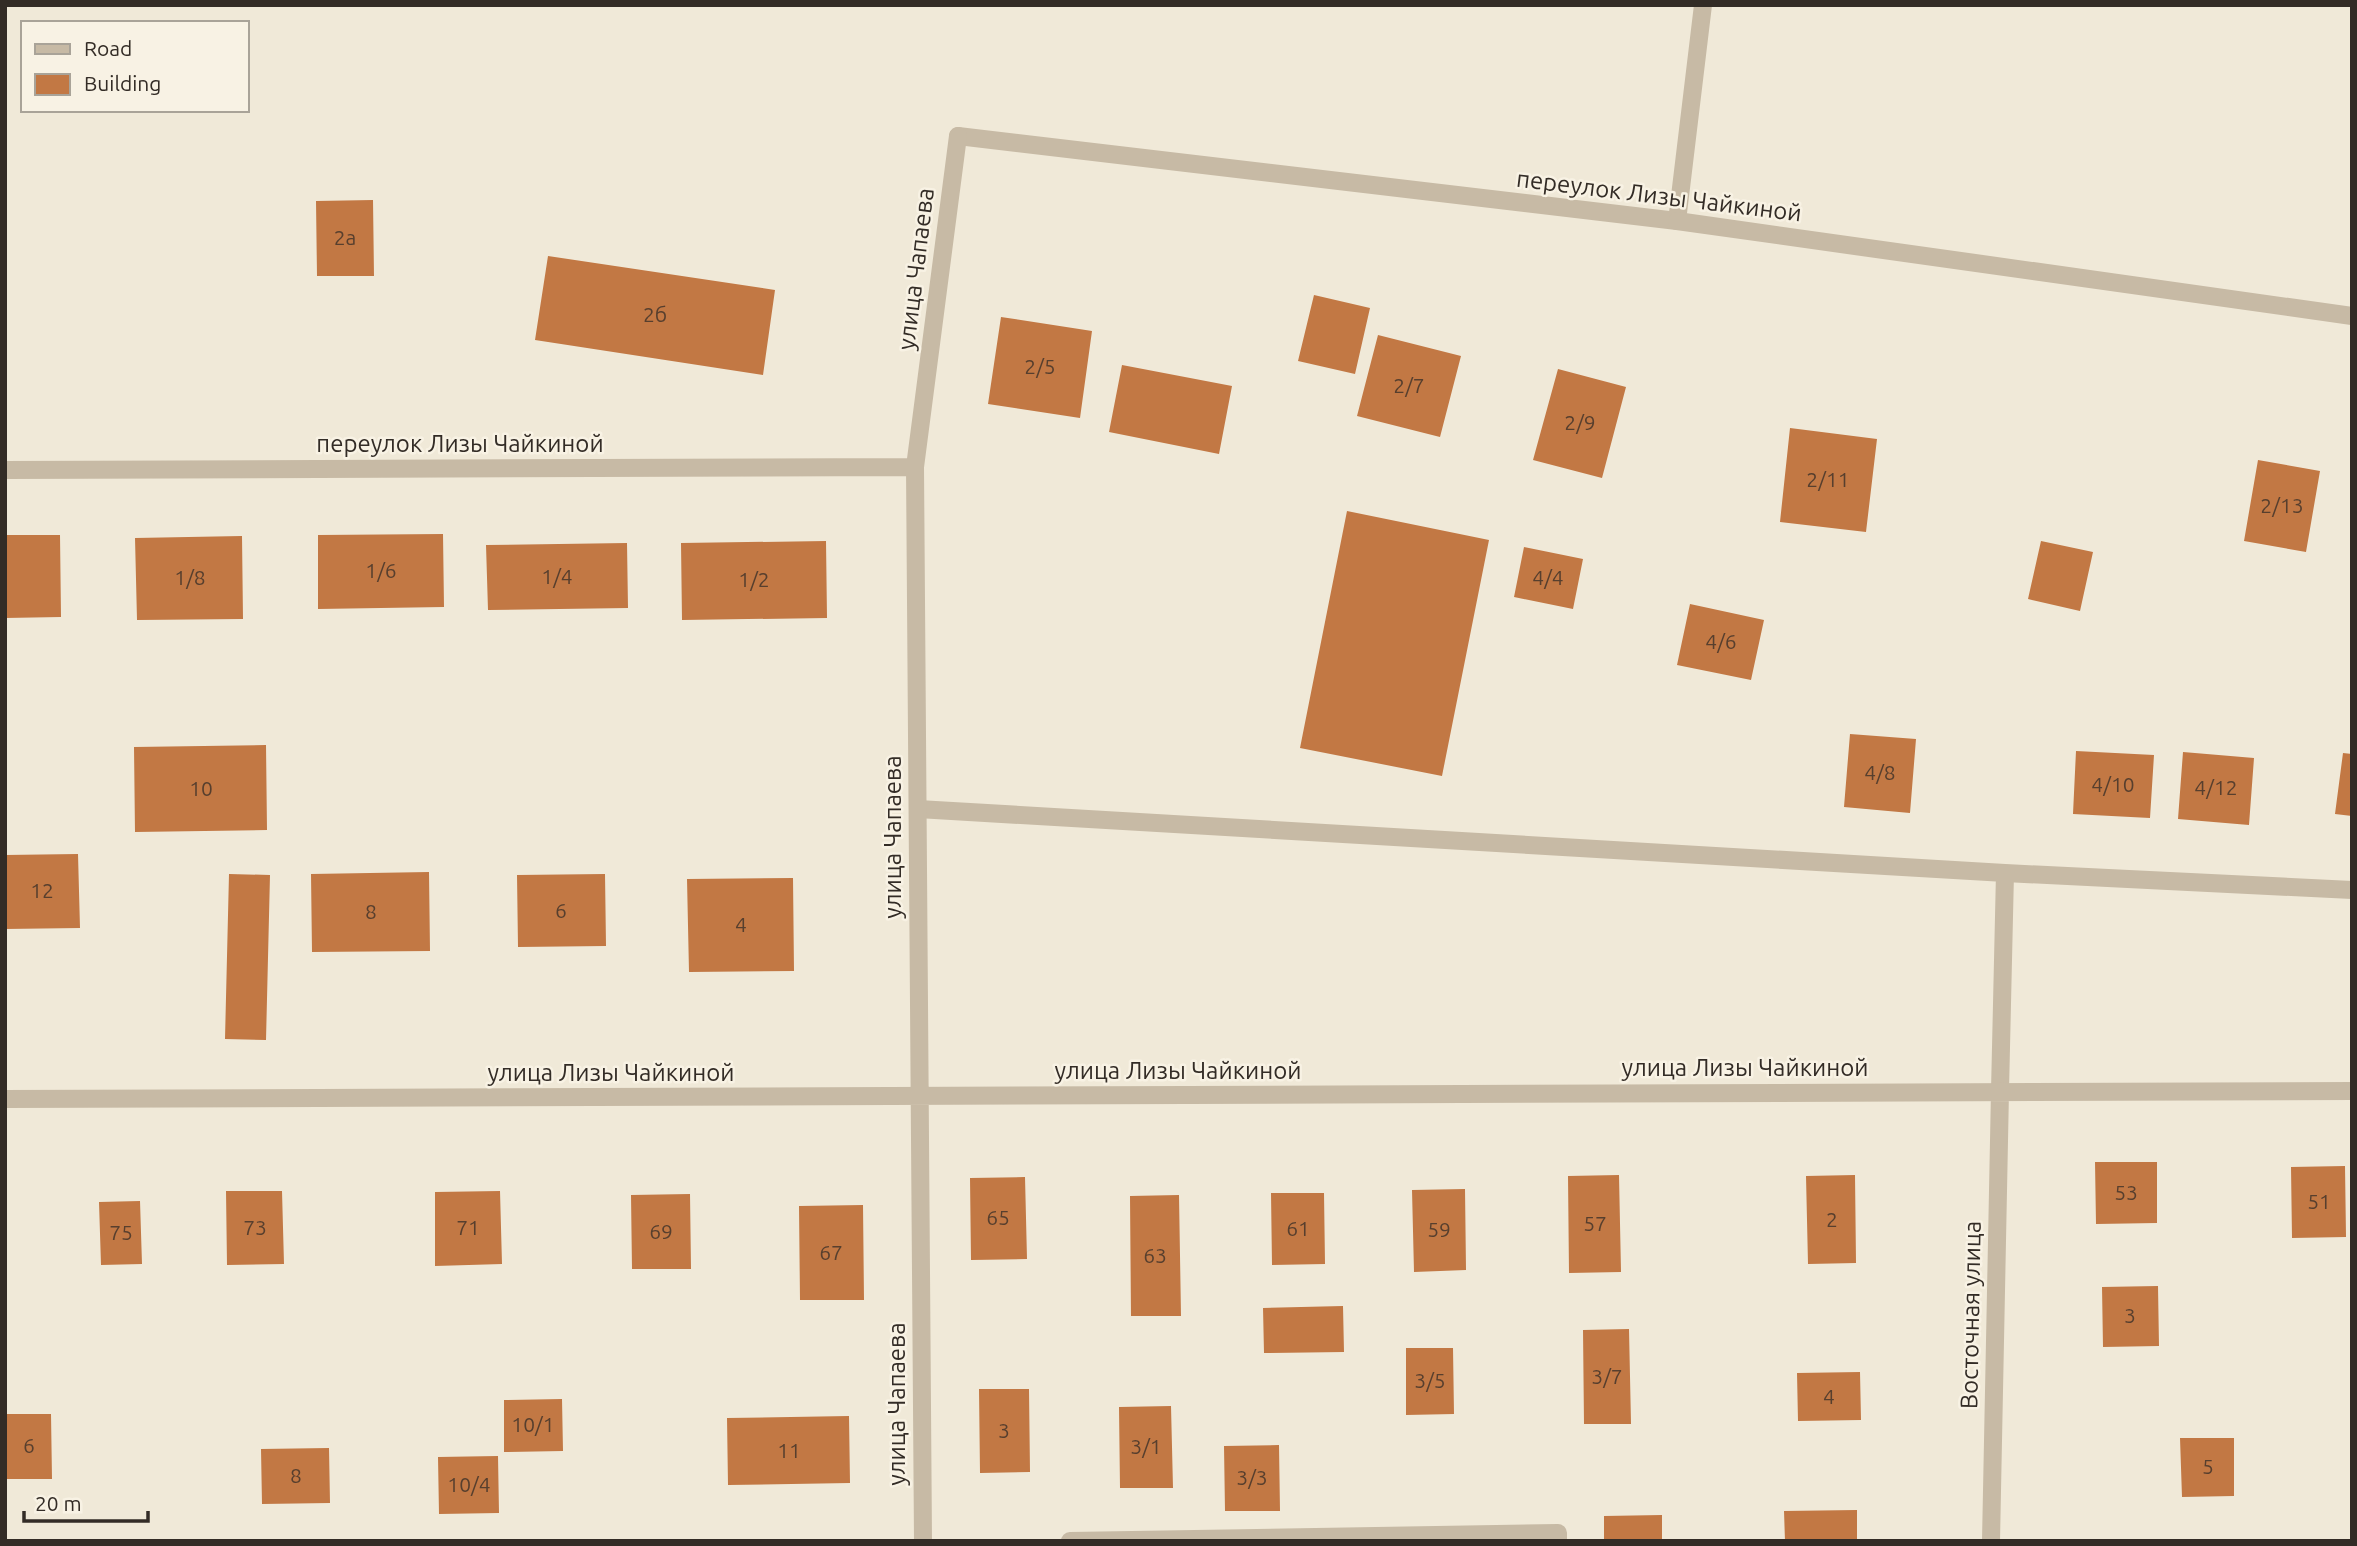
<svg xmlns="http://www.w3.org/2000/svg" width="2357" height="1546" font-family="Ubuntu,sans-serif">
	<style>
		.building { fill: #c27844 }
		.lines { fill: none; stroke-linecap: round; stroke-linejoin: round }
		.lane { stroke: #c7baa5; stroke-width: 18 }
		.street { stroke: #c7baa5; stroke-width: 18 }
		.labels { text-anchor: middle; stroke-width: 5; stroke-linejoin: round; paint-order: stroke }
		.number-label { font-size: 21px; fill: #573f2e }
		.street-label { font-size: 24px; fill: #332c26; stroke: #f8f2e4 }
	</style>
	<rect width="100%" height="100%" fill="#f0e9d8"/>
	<!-- building -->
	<path class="building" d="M 373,200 L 374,276 L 317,276 L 316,201 Z
		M 548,256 L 775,290 L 763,375 L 535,340 Z
		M 1314,295 L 1370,308 L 1355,374 L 1298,361 Z
		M 1001,317 L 1092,331 L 1080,418 L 988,404 Z
		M 1378,335 L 1461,356 L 1440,437 L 1357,416 Z
		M 1122,365 L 1232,386 L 1219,454 L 1109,432 Z
		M 1558,369 L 1626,387 L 1602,478 L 1533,460 Z
		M 1790,428 L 1877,439 L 1866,532 L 1780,522 Z
		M 2258,460 L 2320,471 L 2306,552 L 2244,541 Z
		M 1347,511 L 1489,540 L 1442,776 L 1300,748 Z
		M 443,534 L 444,607 L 318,609 L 318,535 Z
		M 5,535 L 60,535 L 61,617 L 5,618 Z
		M 242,536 L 243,619 L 137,620 L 135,538 Z
		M 826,541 L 827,618 L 682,620 L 681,543 Z
		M 2041,541 L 2093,552 L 2080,611 L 2028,599 Z
		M 627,543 L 628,608 L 488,610 L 486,545 Z
		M 1524,547 L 1583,559 L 1573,609 L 1514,597 Z
		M 1690,604 L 1764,620 L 1751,680 L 1677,665 Z
		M 1850,734 L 1916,739 L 1910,813 L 1844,807 Z
		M 266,745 L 267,830 L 135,832 L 134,747 Z
		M 2076,751 L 2154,755 L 2150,818 L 2073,814 Z
		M 2183,752 L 2254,758 L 2249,825 L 2178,819 Z
		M 2343,753 L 2352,754 L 2352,816 L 2335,814 Z
		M 78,854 L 80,928 L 5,929 L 5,855 Z
		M 429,872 L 430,951 L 312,952 L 311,874 Z
		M 229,874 L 270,875 L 266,1040 L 225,1039 Z
		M 605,874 L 606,946 L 518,947 L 517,875 Z
		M 793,878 L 794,971 L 689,972 L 687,879 Z
		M 2095,1162 L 2157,1162 L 2157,1223 L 2096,1224 Z
		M 2345,1166 L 2346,1237 L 2292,1238 L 2291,1167 Z
		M 1619,1175 L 1621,1272 L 1569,1273 L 1568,1176 Z
		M 1855,1175 L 1856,1263 L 1808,1264 L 1806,1176 Z
		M 1025,1177 L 1027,1259 L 971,1260 L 970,1178 Z
		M 1465,1189 L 1466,1270 L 1414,1272 L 1412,1190 Z
		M 226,1191 L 282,1191 L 284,1264 L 227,1265 Z
		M 500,1191 L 502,1264 L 435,1266 L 435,1192 Z
		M 1271,1193 L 1324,1193 L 1325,1264 L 1272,1265 Z
		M 690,1194 L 691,1269 L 632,1269 L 631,1195 Z
		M 1179,1195 L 1181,1316 L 1131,1316 L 1130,1196 Z
		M 140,1201 L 142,1264 L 101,1265 L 99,1202 Z
		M 863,1205 L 864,1300 L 800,1300 L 799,1206 Z
		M 2158,1286 L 2159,1346 L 2103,1347 L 2102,1287 Z
		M 1343,1306 L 1344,1352 L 1264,1353 L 1263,1308 Z
		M 1629,1329 L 1631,1424 L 1584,1424 L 1583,1330 Z
		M 1406,1348 L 1453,1348 L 1454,1414 L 1406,1415 Z
		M 1860,1372 L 1861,1420 L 1798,1421 L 1797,1373 Z
		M 979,1389 L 1029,1389 L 1030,1472 L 980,1473 Z
		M 562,1399 L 563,1451 L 504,1452 L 504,1400 Z
		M 1171,1406 L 1173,1488 L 1120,1488 L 1119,1407 Z
		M 5,1414 L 51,1414 L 52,1479 L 5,1479 Z
		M 849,1416 L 850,1483 L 728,1485 L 727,1418 Z
		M 2180,1438 L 2234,1438 L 2234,1496 L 2182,1497 Z
		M 1279,1445 L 1280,1511 L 1225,1511 L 1224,1446 Z
		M 329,1448 L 330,1503 L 262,1504 L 261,1449 Z
		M 498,1456 L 499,1513 L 439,1514 L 438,1457 Z
		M 1857,1510 L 1857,1541 L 1785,1541 L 1784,1511 Z
		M 1662,1515 L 1662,1541 L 1604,1541 L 1604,1516 Z"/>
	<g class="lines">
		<!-- lane -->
		<path class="lane" d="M 958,136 L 1677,221 L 1703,5
			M 918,809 L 2005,873 L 2352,890
			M 2000,1091 L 2005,873
			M 1070,1541 L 1558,1533 L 1558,1541"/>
		<!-- street -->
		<path class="street" d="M 1677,221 L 2352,316
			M 5,470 L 915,467
			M 5,1099 L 2352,1091
			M 923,1541 L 915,467 L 958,136
			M 1991,1541 L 2000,1091"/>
	</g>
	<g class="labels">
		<!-- number labels -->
		<g class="number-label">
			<text x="345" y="245">2а</text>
			<text x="655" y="322">2б</text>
			<text x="1040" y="374">2/5</text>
			<text x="1409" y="393">2/7</text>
			<text x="1580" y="430">2/9</text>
			<text x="1828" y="487">2/11</text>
			<text x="2282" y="513">2/13</text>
			<text x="381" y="578">1/6</text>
			<text x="557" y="584">1/4</text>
			<text x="190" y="585">1/8</text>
			<text x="1548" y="585">4/4</text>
			<text x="754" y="587">1/2</text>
			<text x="1721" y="649">4/6</text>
			<text x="1880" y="780">4/8</text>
			<text x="2113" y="792">4/10</text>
			<text x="2216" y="795">4/12</text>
			<text x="201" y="796">10</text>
			<text x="42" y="898">12</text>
			<text x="561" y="918">6</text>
			<text x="371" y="919">8</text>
			<text x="741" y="932">4</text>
			<text x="2126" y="1200">53</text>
			<text x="2319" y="1209">51</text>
			<text x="998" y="1225">65</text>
			<text x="1832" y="1227">2</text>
			<text x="1595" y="1231">57</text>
			<text x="255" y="1235">73</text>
			<text x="468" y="1235">71</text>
			<text x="1298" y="1236">61</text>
			<text x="1439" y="1237">59</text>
			<text x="661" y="1239">69</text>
			<text x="121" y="1240">75</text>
			<text x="831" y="1260">67</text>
			<text x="1155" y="1263">63</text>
			<text x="2130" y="1323">3</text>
			<text x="1607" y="1384">3/7</text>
			<text x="1430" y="1388">3/5</text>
			<text x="1829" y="1404">4</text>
			<text x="533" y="1432">10/1</text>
			<text x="1004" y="1438">3</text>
			<text x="29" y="1453">6</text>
			<text x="1146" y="1454">3/1</text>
			<text x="789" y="1458">11</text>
			<text x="2208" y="1474">5</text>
			<text x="296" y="1483">8</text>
			<text x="1252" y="1485">3/3</text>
			<text x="469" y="1492">10/4</text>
		</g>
		<!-- street labels -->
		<g class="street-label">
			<text transform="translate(1659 196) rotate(7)" y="8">переулок Лизы Чайкиной</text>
			<text transform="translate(916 269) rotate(-83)" y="8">улица Чапаева</text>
			<text x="460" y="452">переулок Лизы Чайкиной</text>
			<text transform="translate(893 837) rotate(-90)" y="8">улица Чапаева</text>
			<text x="1745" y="1076">улица Лизы Чайкиной</text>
			<text x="1178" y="1079">улица Лизы Чайкиной</text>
			<text x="611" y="1081">улица Лизы Чайкиной</text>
			<text transform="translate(1971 1315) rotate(-89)" y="8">Восточная улица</text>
			<text transform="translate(897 1404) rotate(-90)" y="8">улица Чапаева</text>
		</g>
	</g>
	<!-- border -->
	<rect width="2357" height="1546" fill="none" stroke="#332c26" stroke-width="14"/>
	<!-- legend -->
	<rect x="21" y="21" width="228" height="91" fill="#f8f2e4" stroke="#a9a398" stroke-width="2"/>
	<rect x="35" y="44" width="35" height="10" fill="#c7baa5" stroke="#a9a398" stroke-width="2"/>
	<text x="84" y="56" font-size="21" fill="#332c26">Road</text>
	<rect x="35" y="74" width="35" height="21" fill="#c27844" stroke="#a9a398" stroke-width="2"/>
	<text x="84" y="91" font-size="21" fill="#332c26">Building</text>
	<!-- scale -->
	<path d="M24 1511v10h124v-10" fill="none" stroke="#332c26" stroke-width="3.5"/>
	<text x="35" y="1511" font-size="21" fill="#332c26" stroke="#f8f2e4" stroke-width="5" paint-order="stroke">20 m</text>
</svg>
